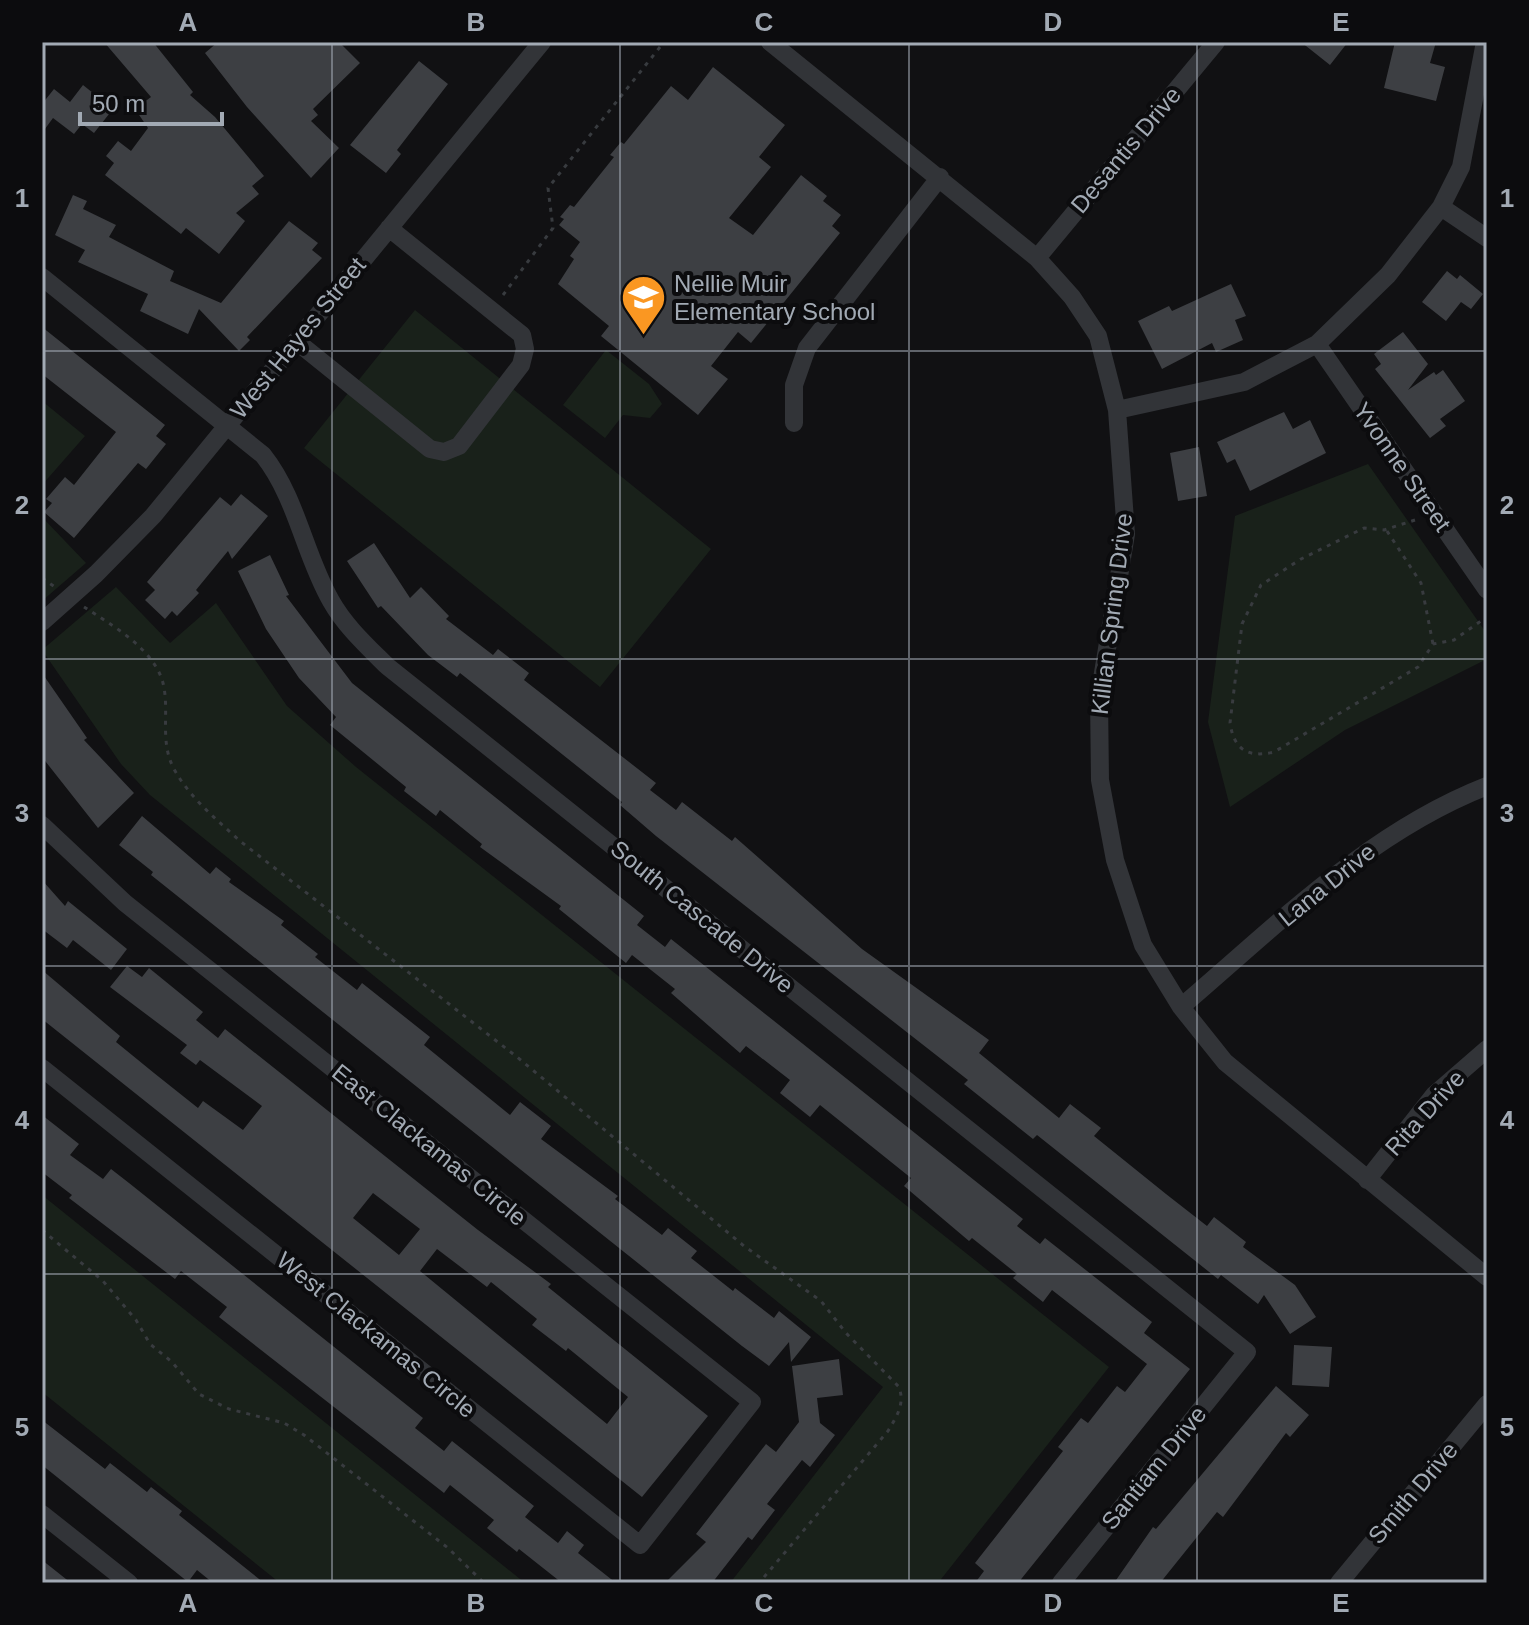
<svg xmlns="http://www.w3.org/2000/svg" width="1529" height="1625" font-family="Helvetica,sans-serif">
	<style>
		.green { fill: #19211a }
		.building { fill: #3d3f43; fill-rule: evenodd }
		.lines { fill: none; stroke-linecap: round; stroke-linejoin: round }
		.path { stroke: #383b3f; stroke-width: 3; stroke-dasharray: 4 6; stroke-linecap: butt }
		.minor { stroke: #323438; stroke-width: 18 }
		.grid { fill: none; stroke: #a2aab4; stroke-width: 2; stroke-opacity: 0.55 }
		.labels { text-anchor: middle; stroke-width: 8; stroke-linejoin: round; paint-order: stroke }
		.street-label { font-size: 24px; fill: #a2aab4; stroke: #0c0c0e }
		.poi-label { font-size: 24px; fill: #a2aab4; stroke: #0c0c0e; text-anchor: start }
		.neatline { fill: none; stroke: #a2aab4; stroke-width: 3 }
		.grid-label { font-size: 26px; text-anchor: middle; font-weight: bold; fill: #a2aab4 }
	</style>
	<rect width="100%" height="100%" fill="#111113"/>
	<!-- green -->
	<path class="green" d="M 415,310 L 711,549 L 600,687 L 304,448 Z
		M 606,350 L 649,384 L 662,404 L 650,418 L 623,415 L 605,438 L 563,405 Z
		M 42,401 L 85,436 L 42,485 Z
		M 1368,464 L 1487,634 L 1487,659 L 1345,730 L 1230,807 L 1208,722 L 1235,516 Z
		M 42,517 L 86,563 L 42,601 Z
		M 116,587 L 170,643 L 216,603 L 287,706 L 356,767 L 1109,1367 L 938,1583 L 730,1583 L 883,1387 L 150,795 L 121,764 L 42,650 Z
		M 42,1195 L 525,1583 L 280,1583 L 42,1392 Z"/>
	<!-- building -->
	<path class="building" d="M 104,42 L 153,42 L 193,92 L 190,95 L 215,117 L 264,176 L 252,186 L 259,194 L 236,213 L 245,221 L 219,254 L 186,228 L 181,234 L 105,175 L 114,163 L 106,156 L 118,141 L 131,151 L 148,128 L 135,109 L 151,97 Z
		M 218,42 L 339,42 L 360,63 L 313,109 L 318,115 L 311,121 L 339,148 L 311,178 L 247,107 L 205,53 Z
		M 1301,42 L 1348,42 L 1330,65 Z
		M 1395,42 L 1436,42 L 1430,63 L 1445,67 L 1436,101 L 1384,88 Z
		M 419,61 L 448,84 L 397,150 L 401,154 L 386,173 L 350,145 Z
		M 713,67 L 785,125 L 759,157 L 771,167 L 729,218 L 753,235 L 801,175 L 827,196 L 823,201 L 841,215 L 832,226 L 840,233 L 751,343 L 738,332 L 711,366 L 728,379 L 698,415 L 601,336 L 609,326 L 558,284 L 574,259 L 570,256 L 580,242 L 559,225 L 564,219 L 560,217 L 570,205 L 574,207 L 614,157 L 610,155 L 621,142 L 624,144 L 671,86 L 688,100 Z
		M 83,85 L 113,109 L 94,133 L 82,124 L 74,134 L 53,118 L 42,133 L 42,104 L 54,89 L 70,102 Z
		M 73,195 L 87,201 L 83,209 L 116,225 L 109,237 L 174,271 L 170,281 L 221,303 L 289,221 L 318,243 L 312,250 L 322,258 L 247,337 L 250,340 L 239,351 L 199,309 L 188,334 L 140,311 L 148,294 L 78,262 L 85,250 L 55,235 Z
		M 1447,271 L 1457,279 L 1460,275 L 1483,294 L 1471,309 L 1461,302 L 1446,321 L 1422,302 Z
		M 1231,284 L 1246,316 L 1235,320 L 1243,340 L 1216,352 L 1212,343 L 1162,369 L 1138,321 L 1169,306 L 1172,311 Z
		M 42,327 L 165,425 L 156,436 L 166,444 L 146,469 L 138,463 L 74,538 L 44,512 L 52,503 L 46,499 L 65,477 L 74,485 L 116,432 L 42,374 Z
		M 1403,332 L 1428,364 L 1408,390 L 1434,372 L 1436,375 L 1443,370 L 1465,401 L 1440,419 L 1446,426 L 1430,438 L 1375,369 L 1381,364 L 1374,354 Z
		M 1284,412 L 1293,429 L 1310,420 L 1326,453 L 1250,491 L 1235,459 L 1227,463 L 1217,442 Z
		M 1199,447 L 1207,496 L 1178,501 L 1170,453 Z
		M 241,494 L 268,516 L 232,559 L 228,551 L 196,590 L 199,593 L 177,616 L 172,611 L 165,619 L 145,600 L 155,590 L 147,582 L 220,497 L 231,506 Z
		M 374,543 L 410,598 L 421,587 L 449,616 L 446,619 L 493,655 L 498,649 L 529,673 L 524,680 L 656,783 L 650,790 L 676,810 L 682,802 L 732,841 L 735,837 L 862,949 L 989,1040 L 979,1053 L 1059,1118 L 1070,1104 L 1101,1128 L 1094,1136 L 1166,1194 L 1207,1226 L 1214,1217 L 1246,1242 L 1243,1247 L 1295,1285 L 1316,1317 L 1290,1334 L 1264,1295 L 1258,1304 L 1221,1275 L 1218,1279 L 1037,1135 L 1033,1139 L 964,1084 L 968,1080 L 656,836 L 620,805 L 622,802 L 508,711 L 460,673 L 457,677 L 428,655 L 381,606 L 378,608 L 347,561 Z
		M 270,555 L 289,595 L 286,596 L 352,683 L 644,916 L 637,925 L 665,947 L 671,939 L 1023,1219 L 1017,1226 L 1040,1244 L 1045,1238 L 1152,1322 L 1144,1333 L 1190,1369 L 1018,1583 L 975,1583 L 984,1571 L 975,1563 L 1063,1451 L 1058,1447 L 1081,1418 L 1088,1423 L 1117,1386 L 1125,1392 L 1147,1364 L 1052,1290 L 1043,1302 L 1013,1278 L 1017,1274 L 972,1238 L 969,1241 L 904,1186 L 911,1178 L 820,1105 L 810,1117 L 780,1093 L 790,1080 L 746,1046 L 740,1053 L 671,993 L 675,989 L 632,955 L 626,963 L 559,909 L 561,906 L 480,847 L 482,844 L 440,810 L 436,816 L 404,791 L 406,787 L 330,725 L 336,717 L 299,678 L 266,629 L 238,571 Z
		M 42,673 L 87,738 L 84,740 L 134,793 L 98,828 L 42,757 Z
		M 142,816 L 210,874 L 216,867 L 231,879 L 229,882 L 284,921 L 281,925 L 318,954 L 315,957 L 357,990 L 362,983 L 430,1037 L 424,1045 L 510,1115 L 520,1102 L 551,1126 L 541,1139 L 618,1196 L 615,1199 L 662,1235 L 668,1228 L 697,1251 L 691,1258 L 733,1291 L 735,1288 L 774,1318 L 779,1311 L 811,1337 L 791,1362 L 789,1342 L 769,1366 L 742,1346 L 151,875 L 153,872 L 119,845 Z
		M 42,880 L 65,906 L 68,901 L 127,949 L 111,970 L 73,940 L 67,948 L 42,929 Z
		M 127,966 L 142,977 L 149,968 L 203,1012 L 196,1020 L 218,1038 L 225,1029 L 478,1230 L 551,1284 L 548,1287 L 708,1416 L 642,1497 L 42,1019 L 42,970 L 120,1036 L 116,1042 L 154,1073 L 198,1108 L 203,1101 L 243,1130 L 262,1106 L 200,1060 L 196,1065 L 180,1053 L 187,1045 L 110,987 ZM 373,1193 L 420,1229 L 399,1255 L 353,1218 ZM 437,1249 L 487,1287 L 491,1282 L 537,1319 L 532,1325 L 566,1351 L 568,1348 L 628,1397 L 607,1424 L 420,1271 Z
		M 42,1115 L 79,1144 L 70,1155 L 103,1179 L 111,1169 L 129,1183 L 423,1418 L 415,1428 L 444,1451 L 452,1441 L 534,1506 L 525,1517 L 558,1543 L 567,1531 L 584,1545 L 578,1553 L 616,1583 L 562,1583 L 519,1549 L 517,1552 L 487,1528 L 494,1520 L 450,1485 L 444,1493 L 219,1317 L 227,1307 L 181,1271 L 175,1279 L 69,1198 L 72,1195 L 42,1172 Z
		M 1294,1345 L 1332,1347 L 1329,1387 L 1292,1385 Z
		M 839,1359 L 843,1395 L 817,1398 L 820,1423 L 835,1435 L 810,1467 L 802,1460 L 767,1504 L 775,1510 L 752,1540 L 748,1537 L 712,1583 L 665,1583 L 706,1542 L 696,1534 L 766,1444 L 776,1452 L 799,1422 L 792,1366 Z
		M 1276,1386 L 1309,1415 L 1290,1437 L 1286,1433 L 1223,1517 L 1217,1512 L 1160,1583 L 1114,1583 L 1153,1527 L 1156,1529 Z
		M 42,1420 L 105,1469 L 110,1463 L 147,1492 L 151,1487 L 182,1511 L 179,1515 L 264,1583 L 213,1583 L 197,1570 L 188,1582 L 42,1465 Z
		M 42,1560 L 71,1583 L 42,1583 Z"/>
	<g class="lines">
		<!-- path -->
		<path class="path" d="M 503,295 L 553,228 L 548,188 L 664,42
			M 1415,520 L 1384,530 L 1364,528 L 1301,559 L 1261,585 L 1242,624 L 1230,723 C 1234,750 1248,758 1274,752 L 1418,667 L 1433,644 L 1454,640 L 1481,621
			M 1387,531 L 1421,583 L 1433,644
			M 42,578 L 55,587
			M 84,607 C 112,625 154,649 163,683 C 170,711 159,741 174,769 C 190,798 216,819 240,841 L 517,1057 L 744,1246 L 821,1301 L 846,1333 L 899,1387 C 905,1404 897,1416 888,1431 L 759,1583
			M 42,1230 L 103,1281 L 136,1320 L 150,1344 L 172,1362 L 199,1394 L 229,1409 L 284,1423 L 304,1435 L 448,1548 L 484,1583"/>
		<!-- minor -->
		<path class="minor" d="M 770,42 L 1037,258 L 1072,297 L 1098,336 L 1117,410 L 1126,534 L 1099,697 L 1100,780 L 1115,860 L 1143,945 L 1181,1007 L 1225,1062 L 1487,1277
			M 1441,207 L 1487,238
			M 1037,258 L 1216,42
			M 42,277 L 263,455 C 297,498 304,554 331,601 C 345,626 367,646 387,666 L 1247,1352 L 1061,1583
			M 296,341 L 430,449 L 444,452 L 459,446 L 521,365 L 525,349 L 522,335 L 389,228
			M 1317,344 L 1487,590
			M 1117,410 L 1244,382 L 1317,344 L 1388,275 L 1441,207 L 1461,167 L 1485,42
			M 794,423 L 794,385 L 807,348 L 940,177
			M 42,622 L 96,574 L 153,516 L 542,42
			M 42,825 L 125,903 L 752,1402 L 640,1545 L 42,1068
			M 1181,1007 C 1276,926 1369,832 1487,786
			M 1367,1180 L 1434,1095 L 1487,1049
			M 42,1514 L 129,1583
			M 1339,1583 L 1487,1404"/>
	</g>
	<!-- grid -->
	<path class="grid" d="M 332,42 L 332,1583M 620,42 L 620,1583M 909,42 L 909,1583M 1197,42 L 1197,1583M 42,351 L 1487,351M 42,659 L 1487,659M 42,966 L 1487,966M 42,1274 L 1487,1274"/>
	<!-- icons -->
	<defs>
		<symbol id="school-pin" viewBox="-11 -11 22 30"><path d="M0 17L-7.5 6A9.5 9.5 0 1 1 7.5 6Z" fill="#fa9722" stroke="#0c0c0e"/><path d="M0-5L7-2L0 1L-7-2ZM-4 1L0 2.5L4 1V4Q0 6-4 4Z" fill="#fff"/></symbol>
	</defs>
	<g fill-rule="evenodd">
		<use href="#school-pin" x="618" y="272" width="51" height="69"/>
	</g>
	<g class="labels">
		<!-- street labels -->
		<g class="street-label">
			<text transform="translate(1126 150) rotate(-50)" y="8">Desantis Drive</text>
			<text transform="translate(298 338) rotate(-51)" y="8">West Hayes Street</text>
			<text transform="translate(1402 467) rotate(55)" y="8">Yvonne Street</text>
			<text transform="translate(1112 614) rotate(-83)" y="8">Killian Spring Drive</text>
			<text transform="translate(1327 885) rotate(-39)" y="8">Lana Drive</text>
			<text transform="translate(702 917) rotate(39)" y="8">South Cascade Drive</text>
			<text transform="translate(1425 1113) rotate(-48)" y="8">Rita Drive</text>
			<text transform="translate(429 1145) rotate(39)" y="8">East Clackamas Circle</text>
			<text transform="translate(376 1335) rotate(39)" y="8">West Clackamas Circle</text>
			<text transform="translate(1154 1468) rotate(-51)" y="8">Santiam Drive</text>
			<text transform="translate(1413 1493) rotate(-50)" y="8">Smith Drive</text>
		</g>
		<!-- poi labels -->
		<g class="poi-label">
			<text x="674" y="292">Nellie Muir<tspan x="674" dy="28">Elementary School</tspan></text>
		</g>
	</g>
	<!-- border -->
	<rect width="1529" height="1625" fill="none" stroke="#0c0c0e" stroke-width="88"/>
	<!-- scale -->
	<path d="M80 112v12h142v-12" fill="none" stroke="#a2aab4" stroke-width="4"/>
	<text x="92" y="112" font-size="24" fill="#a2aab4" stroke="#0c0c0e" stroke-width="6" paint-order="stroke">50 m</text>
	<rect x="44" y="44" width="1441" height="1537" class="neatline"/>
	<g class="grid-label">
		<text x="188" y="31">A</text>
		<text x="476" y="31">B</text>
		<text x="764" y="31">C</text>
		<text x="1053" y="31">D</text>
		<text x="1341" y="31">E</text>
		<text x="22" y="207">1</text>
		<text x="1507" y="207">1</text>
		<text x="22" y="514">2</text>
		<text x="1507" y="514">2</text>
		<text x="22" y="822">3</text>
		<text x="1507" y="822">3</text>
		<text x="22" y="1129">4</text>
		<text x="1507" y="1129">4</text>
		<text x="22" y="1436">5</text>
		<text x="1507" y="1436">5</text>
		<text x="188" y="1612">A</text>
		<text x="476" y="1612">B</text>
		<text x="764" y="1612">C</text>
		<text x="1053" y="1612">D</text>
		<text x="1341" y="1612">E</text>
	</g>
</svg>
